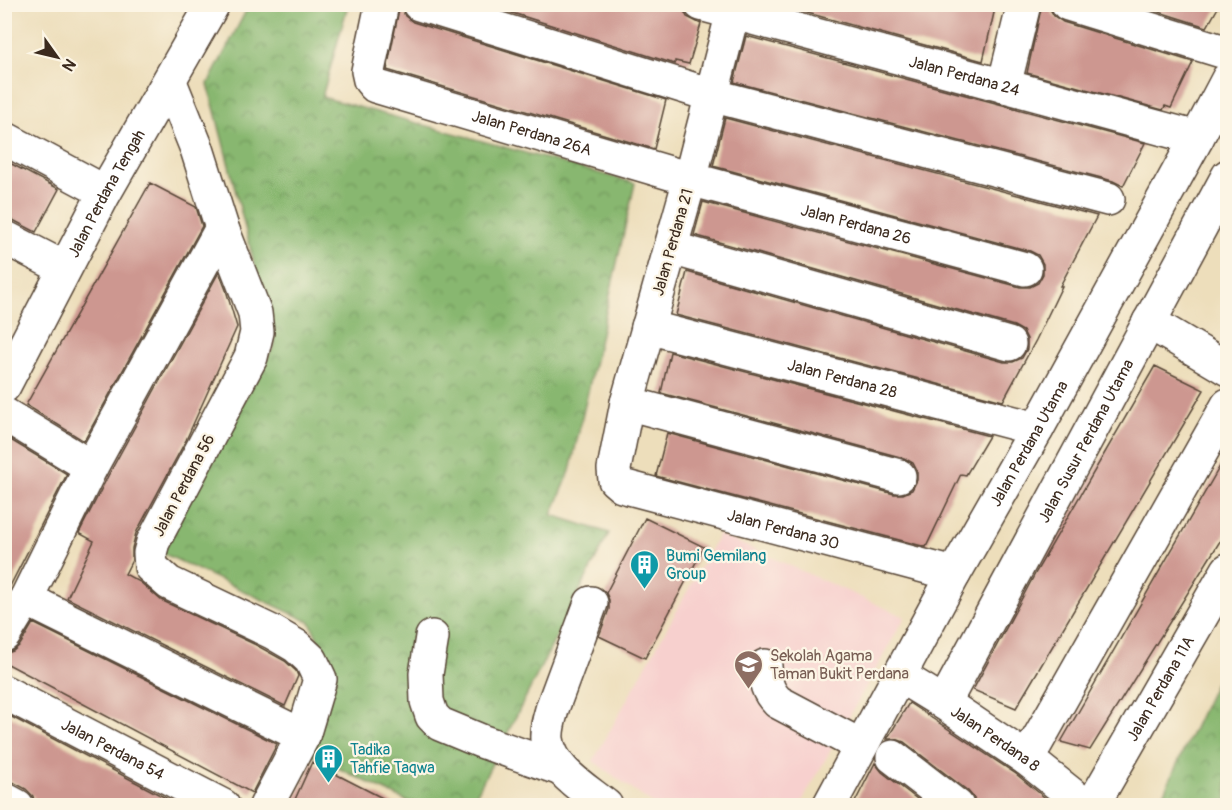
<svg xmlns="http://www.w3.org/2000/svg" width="1232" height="810" font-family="Pangolin,sans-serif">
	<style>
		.built { fill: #f7d0ce }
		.forest { fill: url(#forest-crowns); stroke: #627047; stroke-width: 1.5 }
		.building { fill: #cd9790 }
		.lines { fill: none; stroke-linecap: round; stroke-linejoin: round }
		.minor-casing { stroke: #564536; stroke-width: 36 }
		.minor { stroke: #fff; stroke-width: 33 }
		.labels { text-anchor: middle; stroke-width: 4.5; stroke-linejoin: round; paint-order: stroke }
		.street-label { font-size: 16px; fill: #3b2a1e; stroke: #fcf5e5 }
		.culture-label { font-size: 16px; fill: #0d838f; stroke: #fcf5e5; text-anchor: start }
		.education-label { font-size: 16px; fill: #785e54; stroke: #fcf5e5; text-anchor: start }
	</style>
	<defs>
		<pattern id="forest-crowns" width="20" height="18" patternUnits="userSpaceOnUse" patternTransform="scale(1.5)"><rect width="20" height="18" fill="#88b770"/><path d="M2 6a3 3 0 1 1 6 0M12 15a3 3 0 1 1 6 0" fill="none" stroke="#70955b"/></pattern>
	</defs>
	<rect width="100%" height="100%" fill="#fcf5e5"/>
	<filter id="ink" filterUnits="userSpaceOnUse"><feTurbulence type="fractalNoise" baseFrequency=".0167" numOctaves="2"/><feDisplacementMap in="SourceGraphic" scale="12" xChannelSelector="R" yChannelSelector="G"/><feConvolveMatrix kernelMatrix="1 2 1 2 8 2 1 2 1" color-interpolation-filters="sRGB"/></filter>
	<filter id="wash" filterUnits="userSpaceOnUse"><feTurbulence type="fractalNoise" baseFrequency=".008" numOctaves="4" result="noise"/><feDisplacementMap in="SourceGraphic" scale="24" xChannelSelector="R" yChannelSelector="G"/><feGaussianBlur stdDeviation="1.35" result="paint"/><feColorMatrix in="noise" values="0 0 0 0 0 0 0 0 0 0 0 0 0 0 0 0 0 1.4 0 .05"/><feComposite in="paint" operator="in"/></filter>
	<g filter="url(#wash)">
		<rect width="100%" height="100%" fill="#eddebb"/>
		<!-- built -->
		<path class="built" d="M 719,534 L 905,617 L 800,805 L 654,805 L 593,761 Z"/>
		<!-- forest -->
		<path class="forest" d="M 249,5 L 348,5 L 322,97 L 635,183 L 570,471 L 552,515 L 609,533 L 471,805 L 415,805 L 309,754 L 336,679 L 310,622 L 160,552 L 275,344 L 208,84 Z
			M 1227,658 L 1227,805 L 1158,805 Z"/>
		<g id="blocks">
			<!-- building -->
			<path class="building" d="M 400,4 L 405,16 L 413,22 L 666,100 L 654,149 L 387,70 Z
				M 484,4 L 683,4 L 683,9 L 687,17 L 701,24 L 689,64 L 675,61 L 675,64 Z
				M 775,4 L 996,4 L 983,61 Z
				M 1042,4 L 1050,4 L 1050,9 L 1054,16 L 1063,22 L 1193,62 L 1171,108 L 1165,106 L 1163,110 L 1027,73 Z
				M 1134,4 L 1220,4 L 1207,27 Z
				M 746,36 L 999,104 L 1145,143 L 1123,186 L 1113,181 L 734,82 Z
				M 725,118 L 1097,216 L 1060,286 L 1062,286 L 1036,340 L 1003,401 L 676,315 L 687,272 L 1004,362 L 1013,362 L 1022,358 L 1027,349 L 1027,339 L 1023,331 L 1014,326 L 694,235 L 703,202 L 1020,287 L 1030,287 L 1038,283 L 1043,274 L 1043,264 L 1038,255 L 1030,251 L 713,166 Z
				M 4,160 L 59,189 L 36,232 L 13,220 L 4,218 Z
				M 150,183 L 196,207 L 202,226 L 84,441 L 26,405 Z
				M 219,272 L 226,290 L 237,327 L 186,440 L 136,533 L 132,548 L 132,560 L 125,574 L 140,582 L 161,600 L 256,645 L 285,661 L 296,671 L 298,676 L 285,706 L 67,598 L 94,541 L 79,533 L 108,476 Z
				M 670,352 L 989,436 L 966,475 L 961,474 L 926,547 L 656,476 L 667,433 L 894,494 L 903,494 L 912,490 L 917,480 L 917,471 L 913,463 L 904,458 L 661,393 Z
				M 1155,366 L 1204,390 L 1016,708 L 973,690 L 1036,572 Z
				M 4,436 L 67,474 L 4,598 Z
				M 1227,454 L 1227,530 L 1090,750 L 1061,742 Z
				M 645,518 L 704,547 L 645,658 L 599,636 L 609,609 L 609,600 L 606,593 Z
				M 33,623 L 277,744 L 252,793 L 4,662 L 4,654 L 13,651 L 20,645 Z
				M 909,703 L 1016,774 L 1055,806 L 975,806 L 974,798 L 968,791 L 904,742 L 896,739 L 887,739 Z
				M 4,713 L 181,806 L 44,806 L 34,801 L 33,796 L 26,789 L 13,782 L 4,780 Z
				M 312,762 L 398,806 L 292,806 Z
				M 875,763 L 882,772 L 926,806 L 853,806 Z"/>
		</g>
	</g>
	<g filter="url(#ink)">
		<use href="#blocks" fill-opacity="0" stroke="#564536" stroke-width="1.5"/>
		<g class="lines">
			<defs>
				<g id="minor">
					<path id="s1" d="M 382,4 L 368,71 L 370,80 L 375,86 L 690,179 L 1025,269"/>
					<path d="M 419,4 L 711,95 L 1108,199"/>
					<path id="s2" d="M 701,4 L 1197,138"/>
					<path id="s3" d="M 735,4 L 690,179 L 627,403 L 614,469 L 615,480 L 622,486 L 954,574"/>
					<path d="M 1068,4 L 1228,53"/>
					<path d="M 170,82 L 197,149 L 222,228 L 255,313 L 257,332 L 251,357 L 153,542 L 150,553 L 151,567 L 169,583 L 272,632 L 296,646 L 311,660 L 320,679 L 303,736 L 266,806"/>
					<path d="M 1004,86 L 1024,4"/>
					<path d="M 4,138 L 105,192"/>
					<path d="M 4,237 L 64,268"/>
					<path d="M 671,248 L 1009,344"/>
					<path d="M 1149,322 L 1228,369"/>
					<path id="s4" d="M 648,327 L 1037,429"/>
					<path id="s5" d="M 4,386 L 105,192 L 213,4"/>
					<path d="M 627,403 L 899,476"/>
					<path d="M 4,414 L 91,467"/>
					<path d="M 26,599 L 303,736"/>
					<path d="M 591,603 L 553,706 C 550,717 546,728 547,739 C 551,770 584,788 606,806"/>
					<path d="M 4,635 L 26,599 L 91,467 L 222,228"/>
					<path d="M 432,637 L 426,674 L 427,701 L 432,716 L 440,724 L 481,741 L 561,769"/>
					<path d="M 765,666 C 766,682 766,690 778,702 L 861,746"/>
					<path id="s6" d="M 900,676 L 944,703 L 1027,759 L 1086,806"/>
					<path id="s7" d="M 4,692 L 223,806"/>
					<path id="s8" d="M 944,703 L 1228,176"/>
					<path d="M 893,757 L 957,806"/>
					<path d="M 1027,759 L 1228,405"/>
					<path d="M 4,799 L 17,806"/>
					<path id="s9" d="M 829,806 L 954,574 L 1037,429 L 1197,138 L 1228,79"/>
					<path id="s10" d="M 1092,806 L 1228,570"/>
				</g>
			</defs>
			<!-- minor casing -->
			<use href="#minor" class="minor-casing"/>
			<!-- minor -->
			<use href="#minor" class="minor"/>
		</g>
	</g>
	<!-- icons -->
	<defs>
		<symbol id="building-pin" viewBox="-11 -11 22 30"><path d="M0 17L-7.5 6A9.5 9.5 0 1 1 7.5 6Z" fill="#0f9aa8" stroke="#fcf5e5"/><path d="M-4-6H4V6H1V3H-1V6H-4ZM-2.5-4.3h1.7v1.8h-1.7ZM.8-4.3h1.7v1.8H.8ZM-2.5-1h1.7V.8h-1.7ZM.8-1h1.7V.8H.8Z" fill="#fff"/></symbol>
		<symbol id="school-pin" viewBox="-11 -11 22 30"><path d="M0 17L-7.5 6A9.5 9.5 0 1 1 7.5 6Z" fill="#8d6e63" stroke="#fcf5e5"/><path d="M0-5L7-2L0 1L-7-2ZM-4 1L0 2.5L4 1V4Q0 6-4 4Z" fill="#fff"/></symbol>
	</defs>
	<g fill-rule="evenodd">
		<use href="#building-pin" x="628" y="548" width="33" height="45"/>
		<use href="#school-pin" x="732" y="648" width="33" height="45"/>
		<use href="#building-pin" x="312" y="742" width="33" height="45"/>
	</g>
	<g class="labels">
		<!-- street labels -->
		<g class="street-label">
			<text dy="6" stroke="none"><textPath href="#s2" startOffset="273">Jalan Perdana 24</textPath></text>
			<text dy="6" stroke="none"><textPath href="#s1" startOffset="249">Jalan Perdana 26A</textPath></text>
			<text dy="6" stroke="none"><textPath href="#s5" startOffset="218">Jalan Perdana Tengah</textPath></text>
			<text dy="6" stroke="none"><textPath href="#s1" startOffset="586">Jalan Perdana 26</textPath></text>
			<text transform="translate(672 242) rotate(-74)" y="6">Jalan Perdana 21</text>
			<text dy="6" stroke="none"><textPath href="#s4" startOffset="201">Jalan Perdana 28</textPath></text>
			<text dy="6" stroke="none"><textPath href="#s8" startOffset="298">Jalan Susur Perdana Utama</textPath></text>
			<text dy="6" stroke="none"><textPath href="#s9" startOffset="414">Jalan Perdana Utama</textPath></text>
			<text transform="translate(183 485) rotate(-62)" y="6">Jalan Perdana 56</text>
			<text dy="6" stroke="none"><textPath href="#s3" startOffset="668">Jalan Perdana 30</textPath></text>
			<text dy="6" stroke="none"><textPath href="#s10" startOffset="136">Jalan Perdana 11A</textPath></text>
			<text dy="6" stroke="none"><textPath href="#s6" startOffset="114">Jalan Perdana 8</textPath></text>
			<text dy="6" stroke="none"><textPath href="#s7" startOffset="123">Jalan Perdana 54</textPath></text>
		</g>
		<!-- culture labels -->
		<g class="culture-label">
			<text x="666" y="561">Bumi Gemilang<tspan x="666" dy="18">Group</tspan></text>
			<text x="350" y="755">Tadika<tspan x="350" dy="18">Tahfie Taqwa</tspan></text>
		</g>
		<!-- education labels -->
		<g class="education-label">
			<text x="770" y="661">Sekolah Agama<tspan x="770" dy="18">Taman Bukit Perdana</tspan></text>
		</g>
	</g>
	<!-- margin -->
	<rect width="1232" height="810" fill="none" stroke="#fcf5e5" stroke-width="24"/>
	<!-- north arrow -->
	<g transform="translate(57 57) rotate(124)" stroke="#fcf5e5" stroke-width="4.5" paint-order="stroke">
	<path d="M0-4.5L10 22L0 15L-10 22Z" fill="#3b2a1e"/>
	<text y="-9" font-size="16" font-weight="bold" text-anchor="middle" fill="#3b2a1e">N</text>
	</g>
</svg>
